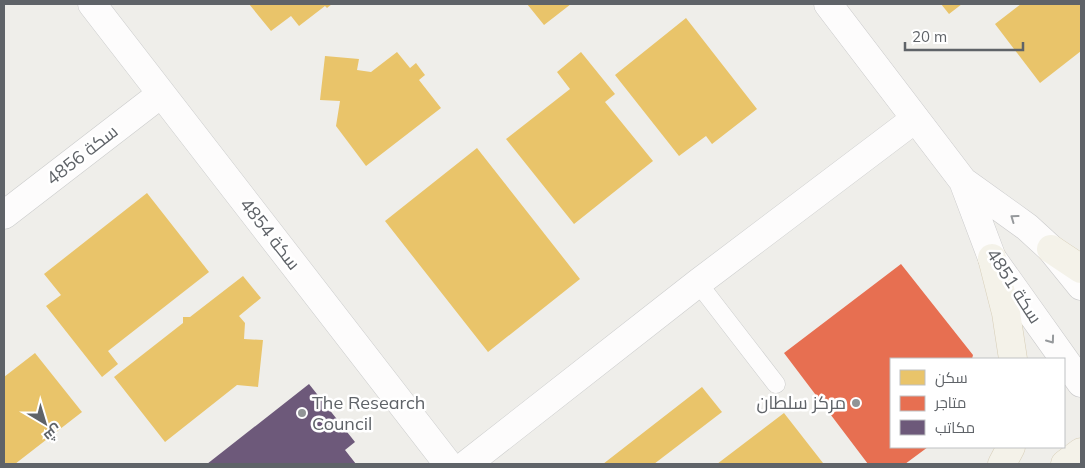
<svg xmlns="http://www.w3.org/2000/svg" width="1085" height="468" font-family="Mulish,Cairo,sans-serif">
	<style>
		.homes { fill: #e9c46a }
		.shops { fill: #e76f51 }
		.offices { fill: #6d597a }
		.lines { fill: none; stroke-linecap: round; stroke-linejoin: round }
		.lane-casing { stroke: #cbcccc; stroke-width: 19 }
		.street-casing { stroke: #cbcccc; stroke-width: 29 }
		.secondary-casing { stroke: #cacacb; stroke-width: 29 }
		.primary-casing { stroke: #d7ceb8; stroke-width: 29 }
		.lane { stroke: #fdfcfc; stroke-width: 18 }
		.street { stroke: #fdfcfc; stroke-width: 28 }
		.secondary { stroke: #fdfcfc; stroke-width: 28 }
		.primary { stroke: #f4f2e9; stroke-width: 28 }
		.oneway { stroke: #96999c }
		.poi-dot { fill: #919496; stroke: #fff; stroke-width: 2 }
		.labels { text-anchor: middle; stroke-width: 5; stroke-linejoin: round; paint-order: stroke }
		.street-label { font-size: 18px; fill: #5f6368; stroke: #fff }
		.poi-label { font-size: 18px; fill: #5f6368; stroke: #fff; text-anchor: start }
	</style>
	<rect width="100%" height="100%" fill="#efeeea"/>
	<!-- homes -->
	<path class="homes" d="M 249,4 L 332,4 L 327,8 L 325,6 L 299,26 L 291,16 L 271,31 Z
		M 527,4 L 571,4 L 544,25 Z
		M 941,4 L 962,4 L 949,14 Z
		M 1021,4 L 1081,4 L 1081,51 L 1040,83 L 995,24 Z
		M 686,18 L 757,109 L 712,144 L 706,136 L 679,156 L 615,75 Z
		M 397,52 L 410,68 L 416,63 L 425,75 L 419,80 L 441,108 L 366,166 L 336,126 L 340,101 L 320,100 L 325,56 L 359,59 L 357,70 L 371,72 Z
		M 581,52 L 615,94 L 605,102 L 653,161 L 574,224 L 506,139 L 570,89 L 557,72 Z
		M 477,148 L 580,279 L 488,352 L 385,221 Z
		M 147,193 L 209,272 L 108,351 L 118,364 L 102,377 L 46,306 L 61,295 L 44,274 Z
		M 243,276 L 261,298 L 239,316 L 245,323 L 244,339 L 263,340 L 258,387 L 237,385 L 165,442 L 114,377 L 183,323 L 183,317 L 190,317 Z
		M 35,353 L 82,412 L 15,464 L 4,464 L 4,377 Z
		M 702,387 L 722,412 L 654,464 L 603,464 Z
		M 784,413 L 823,463 L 821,464 L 717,464 Z"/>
	<!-- shops -->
	<path class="shops" d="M 901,264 L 973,355 L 972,359 L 891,359 L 891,447 L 928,447 L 905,464 L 868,464 L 784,353 Z"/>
	<!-- offices -->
	<path class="offices" d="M 309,384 L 355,442 L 345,450 L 356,464 L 207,464 Z"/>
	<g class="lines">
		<defs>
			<path id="lane" d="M 698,283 L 776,384"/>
			<path id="street" d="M 92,4 L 448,464
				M 4,215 L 161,94
				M 467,464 L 698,283 L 915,119"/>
			<path id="secondary" d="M 828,4 L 963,181 L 1027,227 L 1051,249 L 1081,286
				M 963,181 L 992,258 L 1081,383"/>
			<path id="primary" d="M 1051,249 L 1081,269
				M 992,258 L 1006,313 L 1013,359
				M 1002,464 L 1011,447
				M 1065,464 L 1081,452"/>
		</defs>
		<!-- lane casing -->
		<use href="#lane" class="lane-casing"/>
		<!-- street casing -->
		<use href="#street" class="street-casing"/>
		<!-- secondary casing -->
		<use href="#secondary" class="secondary-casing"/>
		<!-- primary casing -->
		<use href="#primary" class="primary-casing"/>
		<!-- lane -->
		<use href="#lane" class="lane"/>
		<!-- street -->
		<use href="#street" class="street"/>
		<!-- secondary -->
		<use href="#secondary" class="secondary"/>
		<!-- primary -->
		<use href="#primary" class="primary"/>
	</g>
	<!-- one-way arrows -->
	<defs><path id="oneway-chevron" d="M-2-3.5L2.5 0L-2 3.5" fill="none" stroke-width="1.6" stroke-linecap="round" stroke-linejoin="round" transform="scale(1.25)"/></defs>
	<g class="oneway">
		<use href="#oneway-chevron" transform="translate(1014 218) rotate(-144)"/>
		<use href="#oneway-chevron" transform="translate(1051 340) rotate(54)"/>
	</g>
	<!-- markers -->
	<g class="poi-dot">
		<circle cx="856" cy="403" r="5"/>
		<circle cx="302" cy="413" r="5"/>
	</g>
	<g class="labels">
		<!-- street labels -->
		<g class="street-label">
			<text transform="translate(82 155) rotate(-38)" y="6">سكة 4856</text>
			<text transform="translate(270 234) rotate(52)" y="6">سكة 4854</text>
			<text transform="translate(1014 286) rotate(57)" y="6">سكة 4851</text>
		</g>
		<!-- poi labels -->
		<g class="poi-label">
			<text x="312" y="409">The Research<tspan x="312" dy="21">Council</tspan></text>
			<text x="846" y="409" text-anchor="end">مركز سلطان</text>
		</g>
	</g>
	<!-- border -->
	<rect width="1085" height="468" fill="none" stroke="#5f6368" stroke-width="10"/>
	<!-- legend -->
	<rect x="890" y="358" width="175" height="90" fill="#ffffff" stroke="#bfc1c3"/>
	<rect x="900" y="370" width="25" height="15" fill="#e9c46a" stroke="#bfc1c3"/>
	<text x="935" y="383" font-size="15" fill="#5f6368">سكن</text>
	<rect x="900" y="396" width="25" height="15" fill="#e76f51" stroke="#bfc1c3"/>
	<text x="935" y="408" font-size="15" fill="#5f6368">متاجر</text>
	<rect x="900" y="420" width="25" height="15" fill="#6d597a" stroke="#bfc1c3"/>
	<text x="935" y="433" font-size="15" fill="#5f6368">مكاتب</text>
	<!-- north arrow -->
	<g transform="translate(45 423) rotate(142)" stroke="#ffffff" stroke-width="4" paint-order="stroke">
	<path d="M0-4L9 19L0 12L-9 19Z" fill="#5f6368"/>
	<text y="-8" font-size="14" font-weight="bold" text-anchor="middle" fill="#5f6368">ش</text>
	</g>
	<!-- scale -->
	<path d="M905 42v8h118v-8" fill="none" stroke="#5f6368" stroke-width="2.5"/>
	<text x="912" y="42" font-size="15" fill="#5f6368" stroke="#ffffff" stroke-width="4" paint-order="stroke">20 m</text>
</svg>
